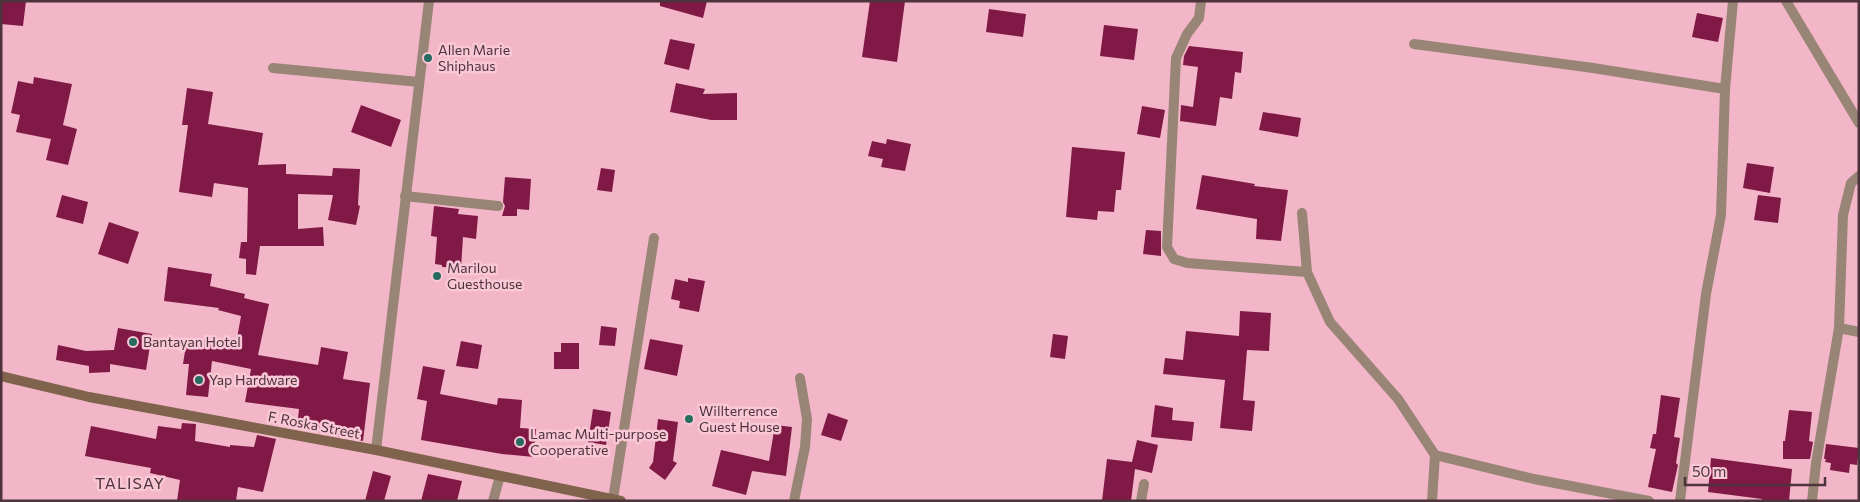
<svg xmlns="http://www.w3.org/2000/svg" width="1860" height="502" font-family="Commissioner,sans-serif">
	<style>
		.building { fill: #801946 }
		.lines { fill: none; stroke-linecap: round; stroke-linejoin: round }
		.service { stroke: #998575; stroke-width: 10 }
		.minor { stroke: #998575; stroke-width: 10 }
		.secondary { stroke: #80634d; stroke-width: 10 }
		.poi-dot { fill: #266c60; stroke: #f9c7d5; stroke-width: 2 }
		.labels { text-anchor: middle; stroke-width: 5; stroke-linejoin: round; paint-order: stroke }
		.poi-label { font-size: 14px; fill: #4d343c; stroke: #f9c7d5; text-anchor: start }
		.street-label { font-size: 14px; fill: #4d343c; stroke: #f9c7d5 }
		.quarter-label { font-size: 16px; letter-spacing: 1px; fill: #4d343c; stroke: #f9c7d5 }
	</style>
	<rect width="100%" height="100%" fill="#f3b6c8"/>
	<!-- building -->
	<path class="building" d="M 1,1 L 26,1 L 23,26 L 1,24 Z
		M 660,1 L 707,1 L 703,18 L 660,6 Z
		M 870,1 L 905,1 L 897,62 L 862,57 Z
		M 989,9 L 1026,14 L 1023,37 L 986,32 Z
		M 1697,13 L 1723,18 L 1718,42 L 1692,37 Z
		M 1104,25 L 1138,29 L 1134,60 L 1100,56 Z
		M 670,39 L 695,44 L 689,70 L 664,64 Z
		M 1189,46 L 1243,52 L 1241,73 L 1235,72 L 1232,99 L 1220,97 L 1216,126 L 1180,121 L 1181,105 L 1193,107 L 1198,67 L 1183,65 L 1184,56 Z
		M 34,77 L 72,84 L 63,125 L 77,129 L 68,165 L 46,160 L 51,139 L 16,132 L 20,115 L 11,113 L 18,81 L 33,84 Z
		M 676,83 L 705,89 L 703,94 L 737,93 L 737,120 L 711,120 L 670,112 Z
		M 187,88 L 213,92 L 208,124 L 263,133 L 258,165 L 286,164 L 286,174 L 332,176 L 333,168 L 360,169 L 358,205 L 360,206 L 356,225 L 328,220 L 333,195 L 298,194 L 298,229 L 323,227 L 324,246 L 260,246 L 256,275 L 246,274 L 246,259 L 239,258 L 241,242 L 247,242 L 248,188 L 214,183 L 212,197 L 179,192 L 188,125 L 182,125 Z
		M 361,105 L 401,120 L 391,147 L 351,132 Z
		M 1142,106 L 1165,110 L 1160,138 L 1137,134 Z
		M 1263,112 L 1301,118 L 1298,137 L 1259,130 Z
		M 887,139 L 911,144 L 905,171 L 881,167 L 883,159 L 868,156 L 872,141 L 886,144 Z
		M 1072,147 L 1125,152 L 1121,190 L 1116,190 L 1114,212 L 1098,211 L 1097,220 L 1066,217 Z
		M 1747,163 L 1774,167 L 1770,193 L 1743,188 Z
		M 601,168 L 615,170 L 612,192 L 597,190 Z
		M 1202,175 L 1255,184 L 1254,186 L 1288,190 L 1281,241 L 1256,239 L 1257,219 L 1196,209 Z
		M 505,177 L 531,179 L 529,210 L 517,209 L 517,216 L 502,216 L 505,206 L 503,202 Z
		M 62,195 L 88,202 L 83,224 L 56,217 Z
		M 1758,195 L 1781,198 L 1778,223 L 1754,220 Z
		M 434,206 L 459,209 L 458,214 L 478,216 L 476,239 L 463,237 L 461,268 L 442,267 L 442,265 L 435,264 L 437,237 L 431,236 Z
		M 109,222 L 139,232 L 128,264 L 98,254 Z
		M 1146,230 L 1161,231 L 1161,256 L 1143,254 Z
		M 168,267 L 212,274 L 210,286 L 245,294 L 244,298 L 269,304 L 258,355 L 318,365 L 321,347 L 348,352 L 343,379 L 370,383 L 363,441 L 297,428 L 299,409 L 245,402 L 251,369 L 212,361 L 208,397 L 186,395 L 189,364 L 183,364 L 187,338 L 236,344 L 241,316 L 218,310 L 219,308 L 164,301 Z
		M 688,278 L 705,281 L 699,312 L 679,308 L 680,301 L 671,299 L 675,279 L 688,282 Z
		M 1240,311 L 1271,313 L 1269,351 L 1247,350 L 1243,400 L 1255,401 L 1252,431 L 1220,428 L 1225,380 L 1163,374 L 1165,358 L 1183,360 L 1186,331 L 1239,336 Z
		M 601,326 L 617,328 L 615,346 L 599,345 Z
		M 118,328 L 152,334 L 146,370 L 110,364 L 110,372 L 89,373 L 89,366 L 56,360 L 58,345 L 86,351 L 114,350 Z
		M 1053,334 L 1068,336 L 1065,359 L 1050,357 Z
		M 650,339 L 683,345 L 677,376 L 644,369 Z
		M 461,341 L 482,345 L 478,369 L 456,366 Z
		M 561,343 L 579,343 L 579,369 L 554,369 L 554,352 L 561,352 Z
		M 423,366 L 445,370 L 440,394 L 497,405 L 498,398 L 522,400 L 520,428 L 536,429 L 534,457 L 502,454 L 421,440 L 427,401 L 417,399 Z
		M 1661,395 L 1680,398 L 1674,437 L 1680,438 L 1676,463 L 1678,465 L 1672,492 L 1648,487 L 1656,449 L 1650,448 L 1653,434 L 1656,434 Z
		M 1155,405 L 1173,408 L 1172,420 L 1194,422 L 1192,441 L 1151,437 Z
		M 593,409 L 611,412 L 606,445 L 588,442 Z
		M 1789,410 L 1812,412 L 1809,441 L 1813,442 L 1810,459 L 1783,459 L 1783,441 L 1785,441 Z
		M 828,413 L 848,420 L 841,441 L 821,435 Z
		M 658,419 L 678,422 L 673,461 L 677,463 L 665,480 L 649,468 L 653,462 Z
		M 182,423 L 196,424 L 195,441 L 230,447 L 230,445 L 254,447 L 257,435 L 276,439 L 263,492 L 238,487 L 236,501 L 177,501 L 180,480 L 150,473 L 151,468 L 85,456 L 91,426 L 156,439 L 158,426 L 181,429 Z
		M 775,425 L 792,427 L 786,476 L 752,471 L 746,495 L 712,486 L 721,450 L 769,461 Z
		M 1137,440 L 1158,445 L 1152,473 L 1135,469 L 1131,501 L 1102,501 L 1107,459 L 1132,462 Z
		M 1826,444 L 1859,448 L 1857,465 L 1850,464 L 1849,473 L 1830,470 L 1831,463 L 1825,462 L 1826,459 L 1824,459 Z
		M 1711,458 L 1792,469 L 1789,501 L 1762,501 L 1762,499 L 1708,492 Z
		M 373,471 L 391,476 L 384,501 L 365,501 Z
		M 428,474 L 462,481 L 457,501 L 421,501 Z"/>
	<g class="lines">
		<!-- service -->
		<path class="service" d="M 273,68 L 419,82
			M 405,196 L 498,206
			M 493,501 L 500,476
			M 794,501 L 805,447 L 807,419 L 800,378
			M 1141,501 L 1144,484"/>
		<!-- minor -->
		<path class="minor" d="M 1201,1 L 1199,18 L 1187,34 L 1176,58 L 1167,247 L 1174,259 L 1187,263 L 1307,272
			M 1786,1 L 1859,123
			M 1414,44 L 1593,68 L 1725,89
			M 1302,213 L 1307,272 L 1330,322 L 1398,399 L 1435,455 L 1432,501
			M 1839,328 L 1859,332
			M 376,450 L 429,1
			M 1435,455 L 1534,479 L 1649,501
			M 613,499 L 654,238
			M 1680,501 L 1706,294 L 1721,215 L 1725,89 L 1733,1
			M 1812,501 L 1816,463 L 1839,328 L 1843,215 L 1851,183 L 1859,176"/>
		<!-- secondary -->
		<path class="secondary" d="M 1,376 L 89,397 L 376,450 L 621,501"/>
	</g>
	<!-- markers -->
	<g class="poi-dot">
		<circle cx="428" cy="58" r="5"/>
		<circle cx="437" cy="276" r="5"/>
		<circle cx="133" cy="342" r="5"/>
		<circle cx="199" cy="380" r="5"/>
		<circle cx="689" cy="419" r="5"/>
		<circle cx="520" cy="442" r="5"/>
	</g>
	<g class="labels">
		<!-- poi labels -->
		<g class="poi-label">
			<text x="438" y="55">Allen Marie<tspan x="438" dy="16">Shiphaus</tspan></text>
			<text x="447" y="273">Marilou<tspan x="447" dy="16">Guesthouse</tspan></text>
			<text x="143" y="347">Bantayan Hotel</text>
			<text x="209" y="385">Yap Hardware</text>
			<text x="699" y="416">Willterrence<tspan x="699" dy="16">Guest House</tspan></text>
			<text x="530" y="439">Lamac Multi-purpose<tspan x="530" dy="16">Cooperative</tspan></text>
		</g>
		<!-- street labels -->
		<g class="street-label">
			<text transform="translate(314 425) rotate(11)" y="5">F. Roska Street</text>
		</g>
		<!-- quarter labels -->
		<g class="quarter-label">
			<text x="130" y="489">TALISAY</text>
		</g>
	</g>
	<!-- border -->
	<rect width="1860" height="502" fill="none" stroke="#4d343c" stroke-width="5"/>
	<!-- scale -->
	<path d="M1685 477v8h140v-8" fill="none" stroke="#4d343c" stroke-width="2.5"/>
	<text x="1692" y="477" font-size="15" fill="#4d343c" stroke="#f9c7d5" stroke-width="4" paint-order="stroke">50 m</text>
</svg>
